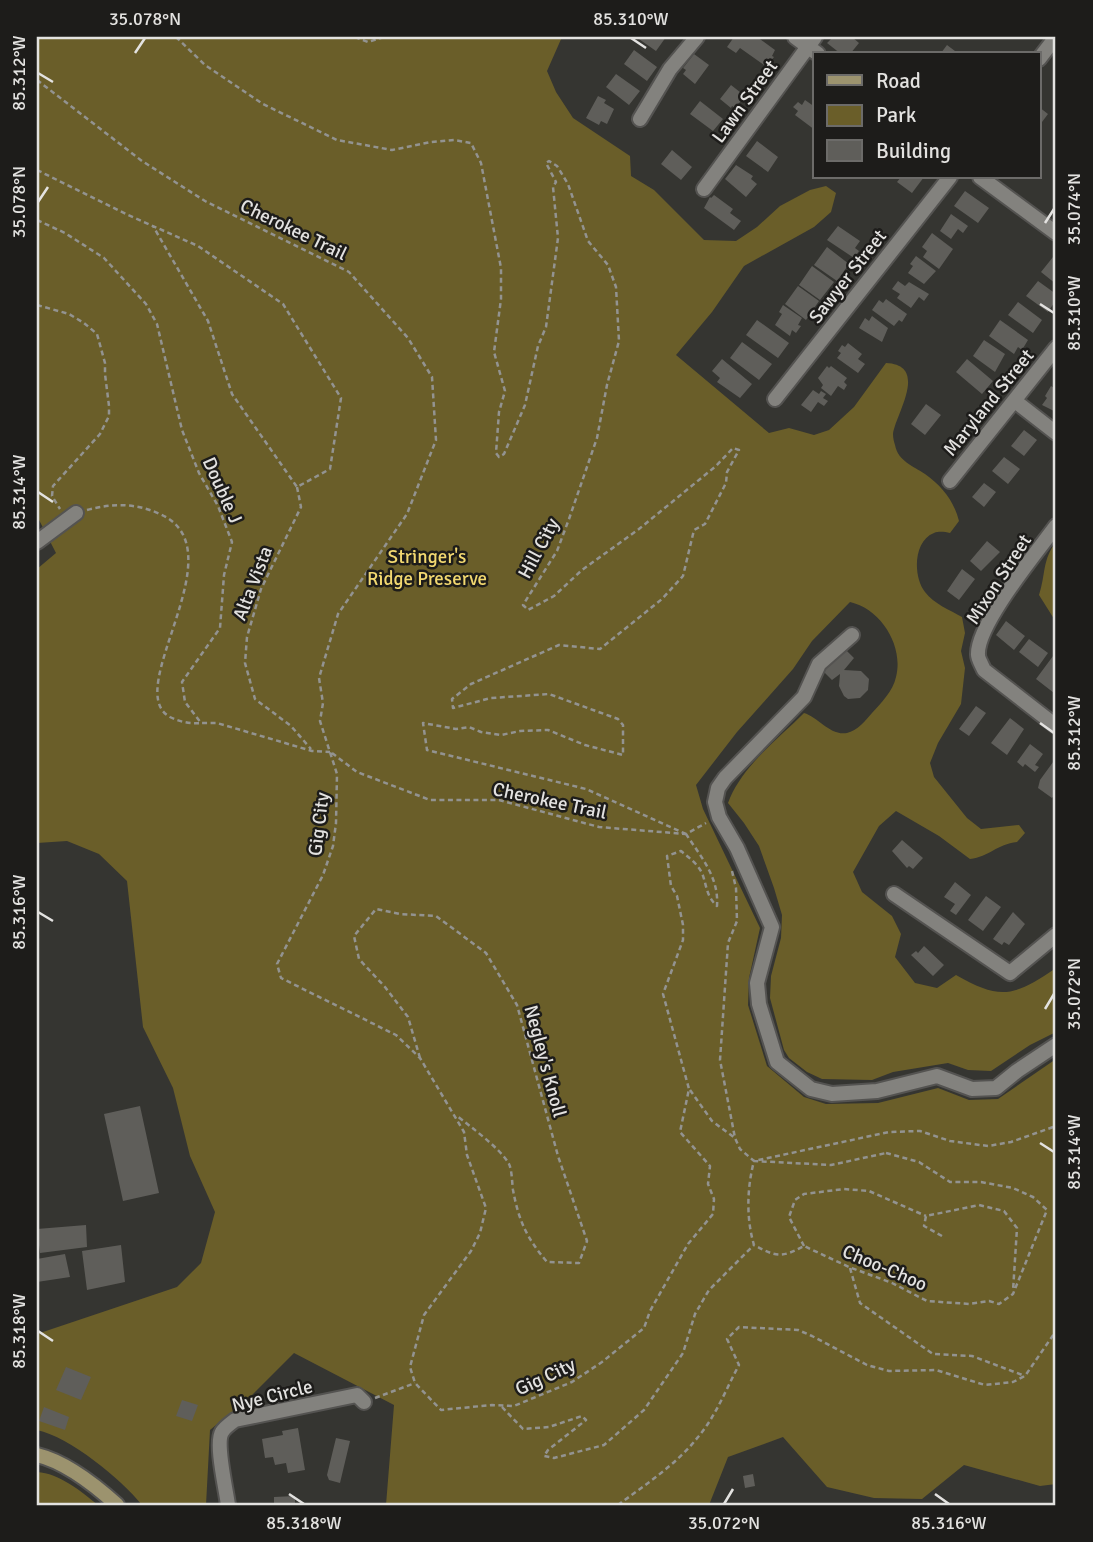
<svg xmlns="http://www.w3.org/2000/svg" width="1093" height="1542" font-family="Signika,sans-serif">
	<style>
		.green { fill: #6a5e29 }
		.building { fill: #5f5e5a }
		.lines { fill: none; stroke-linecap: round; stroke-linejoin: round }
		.minor-casing { stroke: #545351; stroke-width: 18 }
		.secondary-casing { stroke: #545351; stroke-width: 18 }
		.path { stroke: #939390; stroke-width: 2.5; stroke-dasharray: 5 3.5; stroke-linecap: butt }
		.minor { stroke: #83827e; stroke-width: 14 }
		.secondary { stroke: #9c936e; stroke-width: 14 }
		.ticks { fill: none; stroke: #e3e2e0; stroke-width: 2.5 }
		.labels { text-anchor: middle; stroke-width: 5; stroke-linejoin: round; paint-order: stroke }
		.street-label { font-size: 19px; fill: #e3e2e0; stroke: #1d1c1a }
		.park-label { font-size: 19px; fill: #f2d870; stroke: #1d1c1a }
		.neatline { fill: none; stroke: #e3e2e0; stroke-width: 2.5 }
		.ticks-label { font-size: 18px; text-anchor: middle; fill: #e3e2e0 }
	</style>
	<rect width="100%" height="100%" fill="#353531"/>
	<!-- green -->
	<path class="green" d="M 37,37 L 562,37 L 547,71 L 556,92 L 573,118 L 630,156 L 631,176 L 654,190 L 704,240 L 736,241 L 757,227 L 780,206 L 810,190 L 826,186 L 836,193 L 831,212 L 814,227 L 744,266 L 712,312 L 676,355 L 769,433 L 789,428 L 814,435 L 829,430 L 854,407 L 886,363 C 930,365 895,415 893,434 C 893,438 894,442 895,445 C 898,461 913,466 925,474 C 942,486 954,501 959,521 L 950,533 C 945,532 939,531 934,533 C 913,541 913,577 925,592 C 934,604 950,610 962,617 L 965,633 L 961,651 L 965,668 L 961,704 L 938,743 L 930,763 L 934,777 L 967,818 L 981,829 L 1019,825 L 1025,833 L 1017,842 C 997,844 989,857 970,859 L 939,836 L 896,811 L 879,826 L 853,872 L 862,892 L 892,916 L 901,934 L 895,957 L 915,983 L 937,988 L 956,975 C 1001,1001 1015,996 1056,968 L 1056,1032 L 1030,1045 L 991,1071 L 968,1070 L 948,1063 L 893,1072 L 872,1080 L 822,1079 L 807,1072 L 789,1058 L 784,1050 L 770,998 L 771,976 L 781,938 L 782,915 L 774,888 L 759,846 L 744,823 L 728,803 C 741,767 778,739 804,713 C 818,717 830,736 847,733 C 857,731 866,720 872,713 C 881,703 893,691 896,677 C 904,646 881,609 850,602 L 812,641 L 793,669 L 737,732 L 696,785 L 703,809 L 760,928 L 749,978 L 748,1005 L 767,1066 L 804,1097 L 826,1104 L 878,1103 L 938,1088 L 969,1100 L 998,1099 L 1056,1059 L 1056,1484 L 1040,1486 L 964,1465 L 922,1499 L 874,1498 L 827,1487 L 783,1437 L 728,1457 L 709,1505 L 386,1505 L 394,1405 L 294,1353 L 249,1398 L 210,1430 L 206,1505 L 142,1505 C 121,1479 70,1437 37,1430 L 37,1334 L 177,1287 L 201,1263 L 215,1212 L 190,1156 L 173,1088 L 143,1027 L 127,881 L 99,854 L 67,841 L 37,843 L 37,569 L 56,553 L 37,516 Z
		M 1056,542 L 1056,622 L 1039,595 C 1046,574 1042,560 1056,542 Z
		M 37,1472 C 59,1473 82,1492 98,1505 L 37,1505 Z"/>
	<!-- building -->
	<path class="building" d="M 636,37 L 666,37 L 656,51 Z
		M 734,37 L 757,37 L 775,50 L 772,56 L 774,57 L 769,63 L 767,61 L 764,65 L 740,48 L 736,53 L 727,47 Z
		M 833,37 L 852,37 L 859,43 L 850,54 L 841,54 L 827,43 Z
		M 947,45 L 959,54 L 943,54 L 941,53 Z
		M 634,50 L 657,67 L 647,81 L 624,64 Z
		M 694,54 L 709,65 L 695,84 L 683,74 L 686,70 L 683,68 Z
		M 616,74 L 640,91 L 629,105 L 606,87 Z
		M 731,85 L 745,96 L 735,108 L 732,106 L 731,108 L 720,99 Z
		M 598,96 L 606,100 L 604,103 L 614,109 L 607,124 L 601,121 L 599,125 L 586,118 Z
		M 805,100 L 815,107 L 815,130 L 795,115 L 798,111 L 793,107 L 798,102 L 802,105 Z
		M 700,101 L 723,119 L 713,131 L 690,114 Z
		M 1039,107 L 1048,114 L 1042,122 L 1039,119 Z
		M 757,141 L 778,157 L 768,172 L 746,156 Z
		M 672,150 L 692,167 L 681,180 L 661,164 Z
		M 736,165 L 753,176 L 751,179 L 757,184 L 746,197 L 725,179 Z
		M 901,177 L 924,177 L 912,193 L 897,182 Z
		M 965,191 L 989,208 L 978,223 L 954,206 Z
		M 714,195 L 733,209 L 730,213 L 741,221 L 734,230 L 704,208 L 710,197 L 711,198 Z
		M 951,214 L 968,226 L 963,233 L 958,229 L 951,239 L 940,231 Z
		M 838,226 L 860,241 L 855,248 L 859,251 L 854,258 L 827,240 Z
		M 932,233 L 953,249 L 939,269 L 923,257 L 927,251 L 922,247 Z
		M 827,247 L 849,264 L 837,281 L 814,265 Z
		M 916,256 L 936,271 L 924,284 L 908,273 L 913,266 L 910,264 Z
		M 1053,257 L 1056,259 L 1056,284 L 1041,272 Z
		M 812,266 L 834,282 L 820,300 L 799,285 Z
		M 898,281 L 905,286 L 909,282 L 929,294 L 924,301 L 919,297 L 911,308 L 897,298 L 900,294 L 892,289 Z
		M 1038,281 L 1056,294 L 1056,300 L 1048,312 L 1026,296 Z
		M 798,286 L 819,301 L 806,320 L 785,304 Z
		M 886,299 L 907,314 L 902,322 L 899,320 L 894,326 L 872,310 L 879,300 L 883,303 Z
		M 1018,302 L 1042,320 L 1033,333 L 1008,315 Z
		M 783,305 L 802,318 L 798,325 L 801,326 L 796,333 L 792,330 L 790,336 L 775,325 L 782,314 L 779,312 Z
		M 872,316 L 888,328 L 882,342 L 859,328 L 865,318 L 869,321 Z
		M 757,320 L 789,343 L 778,358 L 746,335 Z
		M 1000,320 L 1028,340 L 1022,350 L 1018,347 L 1014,354 L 989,336 Z
		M 984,340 L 1005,354 L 995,372 L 973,356 Z
		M 742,342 L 772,364 L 759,380 L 730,358 Z
		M 848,343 L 862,354 L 858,359 L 865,364 L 858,373 L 837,358 L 841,353 L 838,351 L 842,345 L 845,347 Z
		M 722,359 L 752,384 L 740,398 L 717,382 L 720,378 L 712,371 Z
		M 967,359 L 993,381 L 982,394 L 956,372 Z
		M 827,366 L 829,368 L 831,366 L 847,378 L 844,382 L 847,385 L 844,390 L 838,386 L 831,396 L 821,388 L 823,385 L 818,378 Z
		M 1051,386 L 1054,388 L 1056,386 L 1056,412 L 1042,405 L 1047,398 L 1045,396 Z
		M 813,390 L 819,394 L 821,391 L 826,394 L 823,398 L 828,401 L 824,406 L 818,402 L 811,412 L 801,405 Z
		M 926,404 L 941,415 L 925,435 L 911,424 Z
		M 1024,430 L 1037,440 L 1024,456 L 1011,446 Z
		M 1004,457 L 1020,469 L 1008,484 L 992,471 Z
		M 984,483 L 996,492 L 984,507 L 972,497 Z
		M 987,541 L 1000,552 L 981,571 L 970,561 Z
		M 962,569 L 975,579 L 959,600 L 947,591 Z
		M 1006,621 L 1025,636 L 1014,650 L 996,635 Z
		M 1029,639 L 1048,653 L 1038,667 L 1019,652 Z
		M 844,648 L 854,658 L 844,670 L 861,671 L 869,679 L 868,690 L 860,698 L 848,699 L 844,696 L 839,686 L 840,674 L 832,680 L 821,669 Z
		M 1056,652 L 1056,690 L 1054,693 L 1036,679 Z
		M 976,706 L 986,713 L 969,736 L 959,729 Z
		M 1010,718 L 1024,729 L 1007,755 L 991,743 Z
		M 1030,744 L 1043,754 L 1035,765 L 1039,767 L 1035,772 L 1025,764 L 1023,767 L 1017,762 Z
		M 1056,758 L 1056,793 L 1052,798 L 1038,788 L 1040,780 Z
		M 902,840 L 923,858 L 913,869 L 909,866 L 907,868 L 892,851 Z
		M 955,882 L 971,895 L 956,915 L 950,911 L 955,904 L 944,897 Z
		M 986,896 L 1001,907 L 983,931 L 968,920 Z
		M 1013,912 L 1025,924 L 1009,945 L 1004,942 L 1002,945 L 993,939 Z
		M 924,946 L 944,965 L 933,976 L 911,955 L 916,951 L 918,953 Z
		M 140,1106 L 159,1193 L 123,1201 L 104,1114 Z
		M 86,1225 L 87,1247 L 40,1253 L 37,1229 Z
		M 121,1245 L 125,1282 L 87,1290 L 82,1251 Z
		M 65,1254 L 70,1277 L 37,1282 L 37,1259 Z
		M 66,1367 L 91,1377 L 81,1400 L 56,1390 Z
		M 182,1400 L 198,1405 L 192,1421 L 176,1416 Z
		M 44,1407 L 69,1417 L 65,1430 L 39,1421 Z
		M 298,1428 L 305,1470 L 288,1473 L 286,1463 L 275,1465 L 273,1457 L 265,1458 L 262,1439 L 283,1435 L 282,1431 Z
		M 336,1438 L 350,1441 L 340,1483 L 329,1480 L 327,1475 Z
		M 753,1474 L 755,1486 L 745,1488 L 743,1476 Z
		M 295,1496 L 295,1505 L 274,1505 L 274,1497 Z"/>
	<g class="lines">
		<defs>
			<path id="minor" d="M 795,37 L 818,54
				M 1039,59 L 1056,37
				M 640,119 L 670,69 L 697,37
				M 980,177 L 1056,233
				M 704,189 L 815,37
				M 775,399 L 950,177
				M 1015,401 L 1056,433
				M 950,481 L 1056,348
				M 1056,526 C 1037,552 976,625 978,655 C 978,659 982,665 984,670 L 1056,726
				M 37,542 L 76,513
				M 852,635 L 819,664 L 804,697 L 725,778 L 718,788 L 715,802 L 719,817 L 737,848 L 772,927 L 757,983 L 759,1004 L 777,1062 L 811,1089 L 832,1094 L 877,1091 L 937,1076 L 972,1089 L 996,1088 L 1017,1071 L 1056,1045
				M 894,894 L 1010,973 L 1056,935
				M 228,1505 C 226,1489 215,1443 222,1432 C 224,1428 231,1423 235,1420 L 357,1395 L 364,1402"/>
			<path id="secondary" d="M 37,1455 C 66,1462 95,1485 117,1505"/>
		</defs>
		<!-- minor casing -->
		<use href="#minor" class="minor-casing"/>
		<!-- secondary casing -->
		<use href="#secondary" class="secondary-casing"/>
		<!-- path -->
		<path class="path" d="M 176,37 L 205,65 L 263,104 L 337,140 L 392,150 L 431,142 L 454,140 L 471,143 L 481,163 L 501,268 L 501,299 L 494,352 L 505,391 L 499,412 L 496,453 L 499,457 L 504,454 L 525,405 L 538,346 L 546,327 L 558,238 L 553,187 L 556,182 L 546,163 L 549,161 L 557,166 L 568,184 L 588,241 L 608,265 L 616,287 L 619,341 L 607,385 L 597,438 L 569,519 L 557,551 L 523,605 L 528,610 L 554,596 L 582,570 L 639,529 L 716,466 L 733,448 L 739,450 L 727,472 L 726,483 L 705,524 L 694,530 L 683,576 L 662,599 L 600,649 L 559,645 L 471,684 L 452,699 L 453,708 L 491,698 L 549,694 L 618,719 L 623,725 L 623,755 L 585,745 L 548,730 L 520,731 L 501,735 L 481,732 L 469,727 L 456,729 L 423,723 L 427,750 L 586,789 L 686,834
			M 355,37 L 368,42 L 384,37
			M 37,80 L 142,161 L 205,201 L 349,272 L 408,338 L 432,377 L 436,440 L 407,514 L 338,614 L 319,678 L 323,703 L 320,721 L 337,774 L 336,823 L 333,846 L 323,875 L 277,964 L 281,978 L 396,1035 L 420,1058 L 464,1132 L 467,1155 L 486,1208 L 480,1233 L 471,1251 L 424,1315 L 410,1367 L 415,1383 L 441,1410 L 492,1405 L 514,1406 L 572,1382 L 602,1362 L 644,1328 L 650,1311 L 688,1244 L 713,1214 L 714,1199 L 708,1184 L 710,1166 L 680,1132 L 689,1089 L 663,994 L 683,940 L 683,925 L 677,896 L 671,886 L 667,856 L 681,851 C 689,858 697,863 702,873 C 707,886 706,896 717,906 C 719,877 701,857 686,834
			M 37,170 L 128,215 L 198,246 L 283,304 L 341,398 L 330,469 L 297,487 L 232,394 L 208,321 L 153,226
			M 37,220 L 65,233 L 104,258 L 146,304 L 157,324 L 182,430 L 199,473 L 218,506 L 232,542 L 224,575 L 220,628 L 182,682 L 185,702 L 201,723 L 217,723 L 312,751 L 330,752
			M 37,305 L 69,314 L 84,323 L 97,334 L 105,363 L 105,374 L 109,406 L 109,416 L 100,434 L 53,486 L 52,496 L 60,509
			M 297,487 L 301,507 L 261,589 L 247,637 L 245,663 L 255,699 L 291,726 L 311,749
			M 87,510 C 112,503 136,503 160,514 C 240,549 120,690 170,717 C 180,722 190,724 201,723
			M 332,753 L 357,772 L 430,800 L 499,800 L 599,827 L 686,834 L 706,823
			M 732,871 L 736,888 L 737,921 L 728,943 L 720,1060 L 735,1138 L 740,1149 L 754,1161 L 889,1132 L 920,1131 L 950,1141 L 988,1146 L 1011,1142 L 1056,1126
			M 420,1058 L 408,1017 L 385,987 L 359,959 L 354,936 L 376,909 L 400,914 L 436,916 L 486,953 L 517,1005 L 558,1156 L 587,1241 L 579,1263 L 547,1262 C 527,1238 519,1222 513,1190 C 512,1183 512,1170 509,1164 C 501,1149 471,1127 457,1116
			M 690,1090 L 712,1121 L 735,1138
			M 886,1153 L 919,1162 L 950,1182 L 981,1182 L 1013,1188 L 1033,1197 L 1047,1210 L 1013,1294 L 999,1304 L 989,1301 L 969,1304 L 927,1301 L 892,1283 L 849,1267 L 804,1246 C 782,1258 776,1257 754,1245 C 746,1218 747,1188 754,1161 L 831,1165 Z
			M 942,1236 L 924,1226 L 926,1216 L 979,1205 L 1004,1211 L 1017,1228 L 1013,1291
			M 804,1246 L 789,1217 L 795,1200 L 804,1194 L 844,1189 L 869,1191 L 926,1216
			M 850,1268 L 860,1303 L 933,1354 L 972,1356 L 1025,1376
			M 375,1398 L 415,1383
			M 502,1407 L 523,1429 L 549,1427 L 582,1416 L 586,1420 L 548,1450 L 544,1456 L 554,1458 L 604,1445 L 644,1410 L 683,1353 L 695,1314 L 709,1290 L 754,1245
			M 618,1505 C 645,1485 677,1464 698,1437 C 716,1416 726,1389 739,1365 L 727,1339 L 739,1327 L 798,1330 L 812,1336 L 867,1365 L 889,1371 L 936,1370 L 985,1385 L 1013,1382 L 1025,1376 L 1056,1331"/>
		<!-- minor -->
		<use href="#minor" class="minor"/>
		<!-- secondary -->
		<use href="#secondary" class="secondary"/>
	</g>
	<!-- ticks -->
	<path class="ticks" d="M 631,38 L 646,48M 135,53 L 145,38M 38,73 L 53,82M 38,202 L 48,187M 1045,223 L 1054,209M 1040,304 L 1054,313M 38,492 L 53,502M 1040,723 L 1054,733M 38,912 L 53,921M 1045,1009 L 1054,994M 1040,1143 L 1054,1152M 38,1331 L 53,1341M 289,1494 L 304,1504M 935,1494 L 949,1504M 724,1504 L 733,1489"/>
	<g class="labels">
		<!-- street labels -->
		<g class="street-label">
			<text transform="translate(744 101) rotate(-54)" y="7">Lawn Street</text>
			<text transform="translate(294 229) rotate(26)" y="7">Cherokee Trail</text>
			<text transform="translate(847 276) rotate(-52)" y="7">Sawyer Street</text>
			<text transform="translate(988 402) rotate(-51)" y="7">Maryland Street</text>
			<text transform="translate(223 490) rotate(66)" y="7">Double J</text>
			<text transform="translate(538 548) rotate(-62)" y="7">Hill City</text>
			<text transform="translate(998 579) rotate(-57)" y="7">Mixon Street</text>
			<text transform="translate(252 583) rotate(-69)" y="7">Alta Vista</text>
			<text transform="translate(550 800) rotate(12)" y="7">Cherokee Trail</text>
			<text transform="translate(318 824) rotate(-83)" y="7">Gig City</text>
			<text transform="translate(546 1061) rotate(75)" y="7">Negley's Knoll</text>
			<text transform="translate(885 1267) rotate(23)" y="7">Choo-Choo</text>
			<text transform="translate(545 1376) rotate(-25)" y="7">Gig City</text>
			<text transform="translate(272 1395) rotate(-14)" y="7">Nye Circle</text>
		</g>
		<!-- park labels -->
		<g class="park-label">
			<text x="427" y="563">Stringer's<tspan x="427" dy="22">Ridge Preserve</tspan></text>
		</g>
	</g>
	<!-- border -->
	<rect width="1093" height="1542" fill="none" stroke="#1d1c1a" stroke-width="77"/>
	<!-- legend -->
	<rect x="813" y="52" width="228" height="126" fill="#1d1c1a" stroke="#6c6b69" stroke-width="2"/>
	<rect x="827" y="75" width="35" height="10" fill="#9c936e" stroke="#6c6b69" stroke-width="2"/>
	<text x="876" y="88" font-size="21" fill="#e3e2e0">Road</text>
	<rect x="827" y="105" width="35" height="21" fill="#6a5e29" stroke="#6c6b69" stroke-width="2"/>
	<text x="876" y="122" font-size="21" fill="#e3e2e0">Park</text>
	<rect x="827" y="140" width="35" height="21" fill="#5f5e5a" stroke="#6c6b69" stroke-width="2"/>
	<text x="876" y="158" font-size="21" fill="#e3e2e0">Building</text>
	<rect x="38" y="38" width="1016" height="1466" class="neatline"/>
	<g class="ticks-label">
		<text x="145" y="25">35.078°N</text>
		<text x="631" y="25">85.310°W</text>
		<text transform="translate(19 73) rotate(-90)" y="6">85.312°W</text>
		<text transform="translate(19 202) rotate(-90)" y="6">35.078°N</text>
		<text transform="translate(1074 209) rotate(-90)" y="6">35.074°N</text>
		<text transform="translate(1074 313) rotate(-90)" y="6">85.310°W</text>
		<text transform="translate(19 492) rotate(-90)" y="6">85.314°W</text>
		<text transform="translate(1074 733) rotate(-90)" y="6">85.312°W</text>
		<text transform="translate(19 912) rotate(-90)" y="6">85.316°W</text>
		<text transform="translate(1074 994) rotate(-90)" y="6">35.072°N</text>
		<text transform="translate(1074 1152) rotate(-90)" y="6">85.314°W</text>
		<text transform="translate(19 1331) rotate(-90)" y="6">85.318°W</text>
		<text x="304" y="1529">85.318°W</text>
		<text x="724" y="1529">35.072°N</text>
		<text x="949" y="1529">85.316°W</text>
	</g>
</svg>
